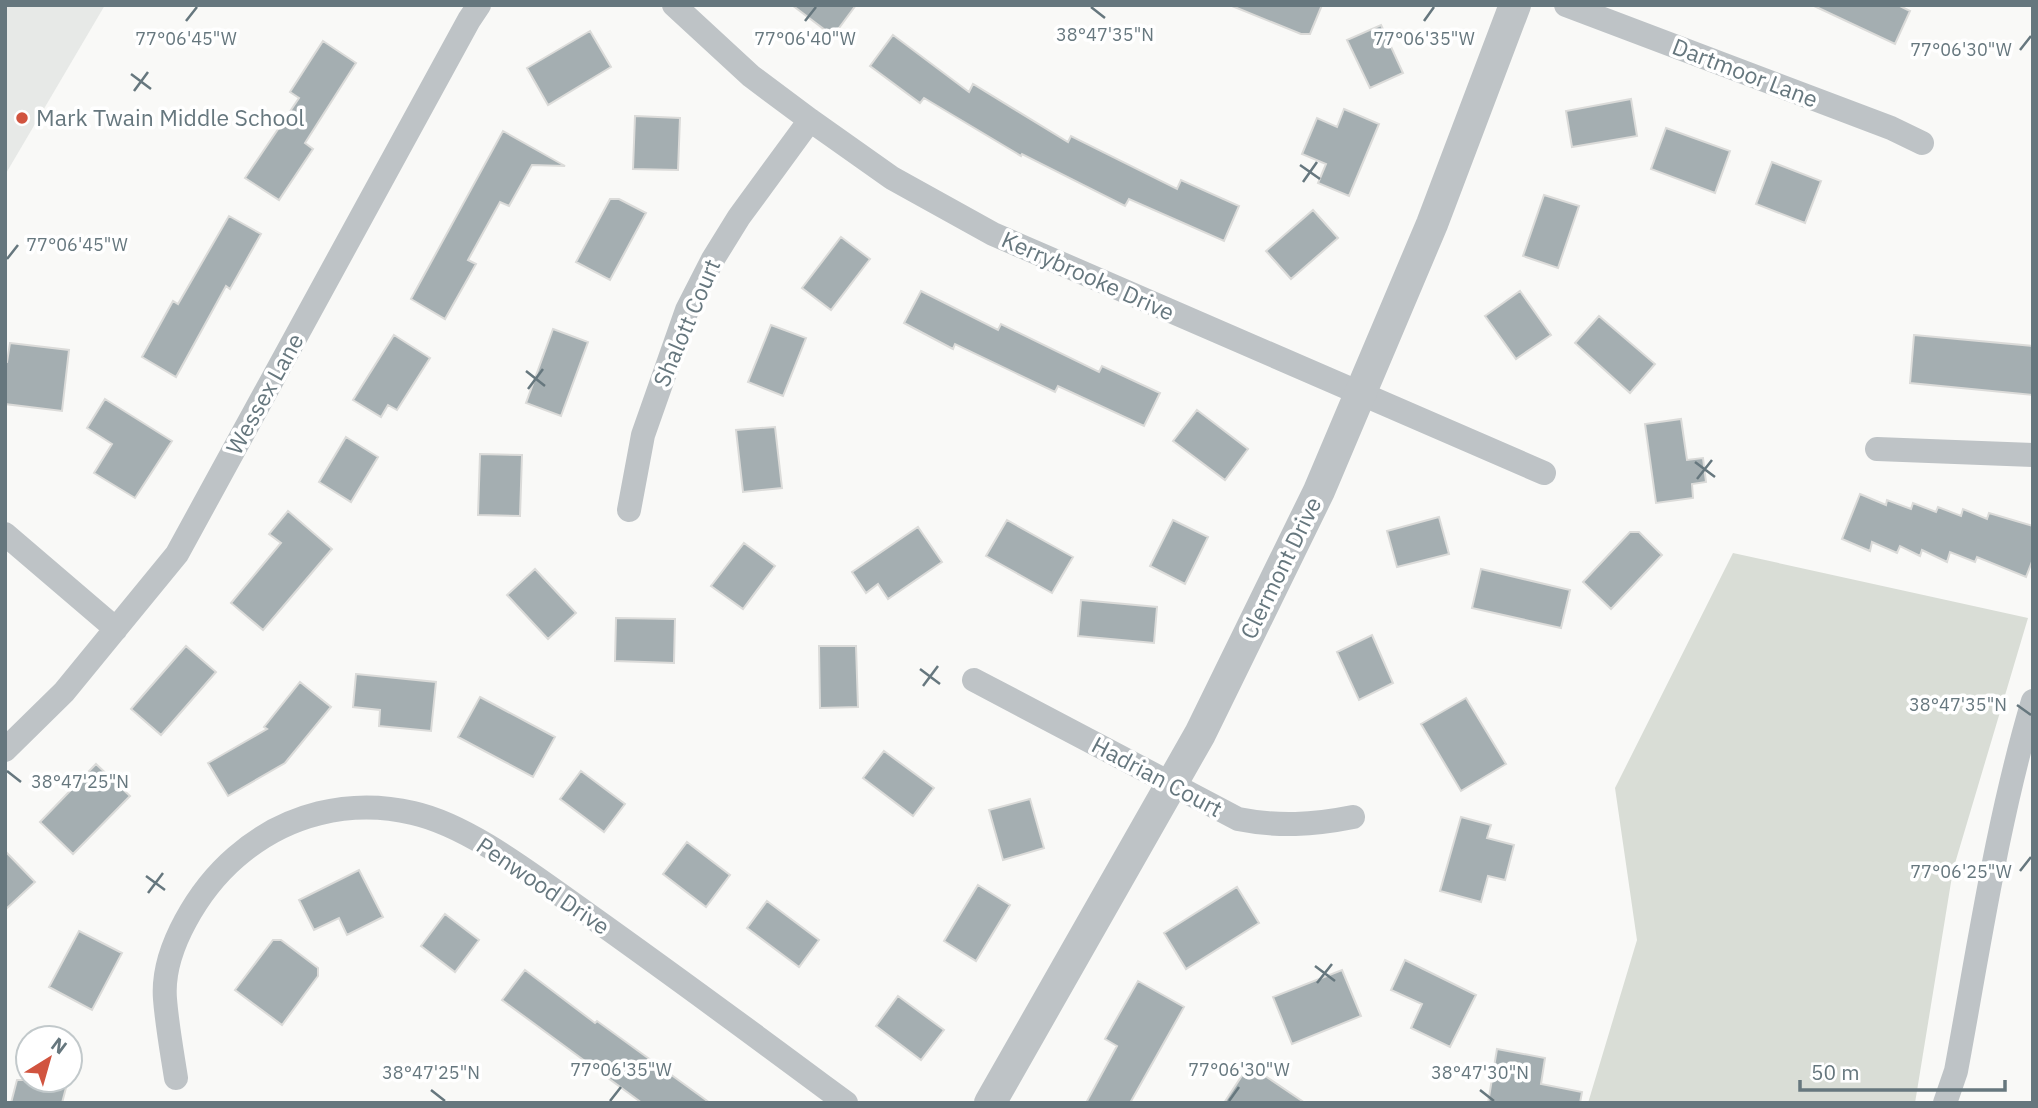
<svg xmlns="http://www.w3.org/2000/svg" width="2038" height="1108" font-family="'IBM Plex Sans',sans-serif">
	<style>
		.built { fill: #e7e9e7 }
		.green { fill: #d9ddd6 }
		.building { fill: #a4aeb1; stroke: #dbdbd9; stroke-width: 2 }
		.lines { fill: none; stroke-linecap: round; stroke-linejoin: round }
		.minor { stroke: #bec3c6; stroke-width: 24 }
		.tertiary { stroke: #bec3c6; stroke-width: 32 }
		.ticks { fill: none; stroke: #66777e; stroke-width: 2.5 }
		.poi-dot { fill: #d1543f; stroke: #fff; stroke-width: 2.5 }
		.labels { text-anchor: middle; stroke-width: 7; stroke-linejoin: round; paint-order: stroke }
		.street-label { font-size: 23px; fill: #66777e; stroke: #fff }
		.poi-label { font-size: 23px; fill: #66777e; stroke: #fff; text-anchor: start }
		.ticks-label { font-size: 18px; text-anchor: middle; fill: #66777e; stroke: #fff; stroke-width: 7; stroke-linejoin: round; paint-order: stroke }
	</style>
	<rect width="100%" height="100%" fill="#f9f9f7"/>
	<!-- built -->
	<path class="built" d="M 5,5 L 105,5 L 5,175 Z"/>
	<!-- green -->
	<path class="green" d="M 1733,553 L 2028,618 L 1953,870 L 1915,1103 L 1588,1103 L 1637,940 L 1615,788 Z"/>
	<!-- building -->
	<path class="building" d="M 792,5 L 856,5 L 833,36 Z
		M 1322,5 L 1310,34 L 1301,34 L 1232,6 Z
		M 1812,5 L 1898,5 L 1910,11 L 1895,44 Z
		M 1381,25 L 1403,73 L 1370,88 L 1347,40 Z
		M 590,31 L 611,67 L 548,105 L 527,68 Z
		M 893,35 L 969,92 L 973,84 L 1068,142 L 1071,136 L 1177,189 L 1181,180 L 1239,206 L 1224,241 L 1129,199 L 1125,206 L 1022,154 L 1021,156 L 924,98 L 920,103 L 870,66 Z
		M 323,41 L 356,63 L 305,143 L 313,149 L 279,200 L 245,178 L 299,98 L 290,92 Z
		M 1631,99 L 1637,136 L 1572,147 L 1566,111 Z
		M 1344,109 L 1379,124 L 1349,196 L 1318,183 L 1326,164 L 1302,154 L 1317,118 L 1337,127 Z
		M 635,116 L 680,118 L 678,170 L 633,169 Z
		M 1666,128 L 1730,151 L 1715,193 L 1651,169 Z
		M 503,131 L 565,166 L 532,165 L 509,206 L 500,202 L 468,260 L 476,264 L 445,319 L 411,299 Z
		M 1772,162 L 1821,181 L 1805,223 L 1756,204 Z
		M 1544,195 L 1579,206 L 1558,268 L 1523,256 Z
		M 610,199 L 619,199 L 646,213 L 610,280 L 576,262 Z
		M 1313,210 L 1338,238 L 1291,279 L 1266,251 Z
		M 229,216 L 261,234 L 230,289 L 226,286 L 176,377 L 142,357 L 173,301 L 178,304 Z
		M 841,237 L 870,259 L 831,310 L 802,288 Z
		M 921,291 L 998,330 L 1001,324 L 1099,372 L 1102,366 L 1160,393 L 1144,426 L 1058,386 L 1055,392 L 955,344 L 953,349 L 904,323 Z
		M 1520,291 L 1551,335 L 1516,359 L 1485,316 Z
		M 1599,316 L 1655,364 L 1630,393 L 1575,343 Z
		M 771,325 L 806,338 L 783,396 L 748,382 Z
		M 553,329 L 588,342 L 561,416 L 526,403 Z
		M 394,335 L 430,358 L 397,410 L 388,405 L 381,417 L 353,400 Z
		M 1914,335 L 2033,346 L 2033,395 L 1910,383 Z
		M 10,343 L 69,350 L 62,411 L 5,404 L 5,362 L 7,362 Z
		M 105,399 L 172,441 L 135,498 L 94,473 L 112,444 L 87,428 Z
		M 1197,410 L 1248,449 L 1225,480 L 1173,441 Z
		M 1681,419 L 1687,460 L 1703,458 L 1706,482 L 1692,484 L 1693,498 L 1656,503 L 1645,424 Z
		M 775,427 L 782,488 L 743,492 L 736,430 Z
		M 346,437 L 378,457 L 351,502 L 319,482 Z
		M 480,454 L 522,455 L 520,516 L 478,515 Z
		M 1860,494 L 1886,505 L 1887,500 L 1911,509 L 1913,503 L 1936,512 L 1938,507 L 1961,516 L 1963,509 L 1987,519 L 1989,513 L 2033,526 L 2033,559 L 2026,577 L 1977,557 L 1975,562 L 1950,552 L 1947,562 L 1922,550 L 1920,556 L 1900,546 L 1897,553 L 1872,542 L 1870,551 L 1842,539 Z
		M 288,511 L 332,549 L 263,630 L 231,603 L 281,543 L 269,534 Z
		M 1439,517 L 1449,554 L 1397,567 L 1387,531 Z
		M 1007,520 L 1073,557 L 1052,593 L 986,556 Z
		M 1173,520 L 1208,537 L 1185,584 L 1150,566 Z
		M 918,527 L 942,562 L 888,599 L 878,584 L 866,593 L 852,572 Z
		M 1630,532 L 1639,532 L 1662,555 L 1611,609 L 1583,582 Z
		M 744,543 L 775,566 L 743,609 L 711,586 Z
		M 535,569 L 576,613 L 548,639 L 507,595 Z
		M 1481,569 L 1570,590 L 1561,628 L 1472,608 Z
		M 1081,600 L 1157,607 L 1154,643 L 1078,636 Z
		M 616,618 L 675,619 L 674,663 L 615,661 Z
		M 1372,635 L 1393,683 L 1359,700 L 1337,652 Z
		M 186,646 L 216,672 L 161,735 L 131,709 Z
		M 819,646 L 856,646 L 858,707 L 820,708 Z
		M 356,674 L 436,682 L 431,731 L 379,726 L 380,710 L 353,707 Z
		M 300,682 L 331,707 L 285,763 L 228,796 L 208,763 L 267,729 L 264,727 Z
		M 480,697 L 555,737 L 533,777 L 458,737 Z
		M 1466,698 L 1506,764 L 1461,791 L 1421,724 Z
		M 884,751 L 934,788 L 913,816 L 863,778 Z
		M 96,764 L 130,796 L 73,854 L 40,822 Z
		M 581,771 L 625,804 L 604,832 L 560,799 Z
		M 1030,799 L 1044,848 L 1003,860 L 989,810 Z
		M 1461,817 L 1491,825 L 1487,838 L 1514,845 L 1505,880 L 1488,876 L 1481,902 L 1440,891 Z
		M 687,842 L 730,875 L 706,907 L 663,874 Z
		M 5,851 L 35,882 L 5,910 Z
		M 359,870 L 383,917 L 347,935 L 339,918 L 314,930 L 299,900 Z
		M 978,885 L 1010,905 L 976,961 L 944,941 Z
		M 1237,887 L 1259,923 L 1186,969 L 1164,933 Z
		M 767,901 L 819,940 L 799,967 L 747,928 Z
		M 445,914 L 479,940 L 455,972 L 421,946 Z
		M 79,931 L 122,953 L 92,1010 L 49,987 Z
		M 273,940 L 281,940 L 318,968 L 318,976 L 282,1025 L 235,990 Z
		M 1405,960 L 1476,995 L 1450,1047 L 1411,1028 L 1422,1004 L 1391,990 Z
		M 525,970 L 595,1023 L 597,1021 L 710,1103 L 642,1103 L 502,1000 Z
		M 1342,970 L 1361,1016 L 1292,1044 L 1273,997 Z
		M 1138,981 L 1184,1007 L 1130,1103 L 1086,1103 L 1117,1046 L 1105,1039 Z
		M 898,996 L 944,1030 L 921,1060 L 876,1026 Z
		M 1497,1049 L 1545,1058 L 1541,1084 L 1582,1092 L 1580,1103 L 1488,1103 Z
		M 1249,1065 L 1305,1103 L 1224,1103 Z
		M 17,1080 L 68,1080 L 62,1103 L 11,1103 Z"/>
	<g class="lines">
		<!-- minor -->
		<path class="minor" d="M 674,5 L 751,76 L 810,120 L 892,178 L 993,234 L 1544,473
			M 1566,5 L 1891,128 L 1922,143
			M 1877,449 L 2033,455
			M 629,510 L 643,435 L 687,310 L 713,259 L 739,217 L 810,120
			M 5,534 L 116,629
			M 974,680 L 1238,819 C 1278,827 1313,825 1353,817
			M 5,750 L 64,692 L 177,554 L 469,20 L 479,5
			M 176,1078 C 172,1052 167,1025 165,999 C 161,949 200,888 236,857 C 285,814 350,798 413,813 C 471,826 537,879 586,913 C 673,975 760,1039 846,1103
			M 1945,1103 L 1956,1071 C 1979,947 1997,822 2033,701"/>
		<!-- tertiary -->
		<path class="tertiary" d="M 990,1103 L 1200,734 L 1319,491 L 1432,224 L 1515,5"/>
	</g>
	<!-- ticks -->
	<path class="ticks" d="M 1091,7 L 1105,18M 186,21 L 197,7M 805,21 L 816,7M 1424,21 L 1434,7M 2020,50 L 2031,36M 131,74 L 151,89M 134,91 L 148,72M 1300,165 L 1320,179M 1303,182 L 1317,162M 7,259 L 18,245M 526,371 L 545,386M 528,389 L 543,369M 1695,462 L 1715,477M 1697,479 L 1712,460M 920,669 L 940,684M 923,686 L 938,666M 2017,705 L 2031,715M 7,771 L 21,782M 2020,871 L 2031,857M 146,876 L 165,890M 148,893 L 163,873M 1315,966 L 1335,981M 1317,983 L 1332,964M 431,1090 L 445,1101M 1480,1090 L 1494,1101M 610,1101 L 621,1087M 1229,1101 L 1239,1087"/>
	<!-- markers -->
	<circle class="poi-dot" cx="22" cy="118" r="7"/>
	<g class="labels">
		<!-- street labels -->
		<g class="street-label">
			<text transform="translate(1745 73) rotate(21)" y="8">Dartmoor Lane</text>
			<text transform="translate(1088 276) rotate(24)" y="8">Kerrybrooke Drive</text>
			<text transform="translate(687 323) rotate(-67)" y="8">Shalott Court</text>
			<text transform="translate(265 394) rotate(-61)" y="8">Wessex Lane</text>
			<text transform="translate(1281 568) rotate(-64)" y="8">Clermont Drive</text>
			<text transform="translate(1157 777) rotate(28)" y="8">Hadrian Court</text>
			<text transform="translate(543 886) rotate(34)" y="8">Penwood Drive</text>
		</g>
		<!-- poi labels -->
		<g class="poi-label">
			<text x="36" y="126">Mark Twain Middle School</text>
		</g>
	</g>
	<g class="ticks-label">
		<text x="1105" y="41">38°47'35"N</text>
		<text x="186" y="45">77°06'45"W</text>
		<text x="805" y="45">77°06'40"W</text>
		<text x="1424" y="45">77°06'35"W</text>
		<text x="1961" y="56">77°06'30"W</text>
		<text x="77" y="251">77°06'45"W</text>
		<text x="1958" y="711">38°47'35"N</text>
		<text x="80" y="788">38°47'25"N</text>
		<text x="1961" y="878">77°06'25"W</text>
		<text x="621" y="1076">77°06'35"W</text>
		<text x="1239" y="1076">77°06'30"W</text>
		<text x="431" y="1079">38°47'25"N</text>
		<text x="1480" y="1079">38°47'30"N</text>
	</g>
	<!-- border -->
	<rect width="2038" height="1108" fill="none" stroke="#66777e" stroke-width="14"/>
	<!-- north arrow -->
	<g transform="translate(49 1059) rotate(37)"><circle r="33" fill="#ffffff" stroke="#c2c9cb" stroke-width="2"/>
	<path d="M0-5L12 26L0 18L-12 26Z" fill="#d1543f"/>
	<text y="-10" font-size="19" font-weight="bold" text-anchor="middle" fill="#66777e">N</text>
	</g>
	<!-- scale -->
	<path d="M1800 1080v10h205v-10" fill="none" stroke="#66777e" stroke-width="3.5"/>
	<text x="1811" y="1080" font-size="21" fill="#66777e" stroke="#ffffff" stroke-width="5" paint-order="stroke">50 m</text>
</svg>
